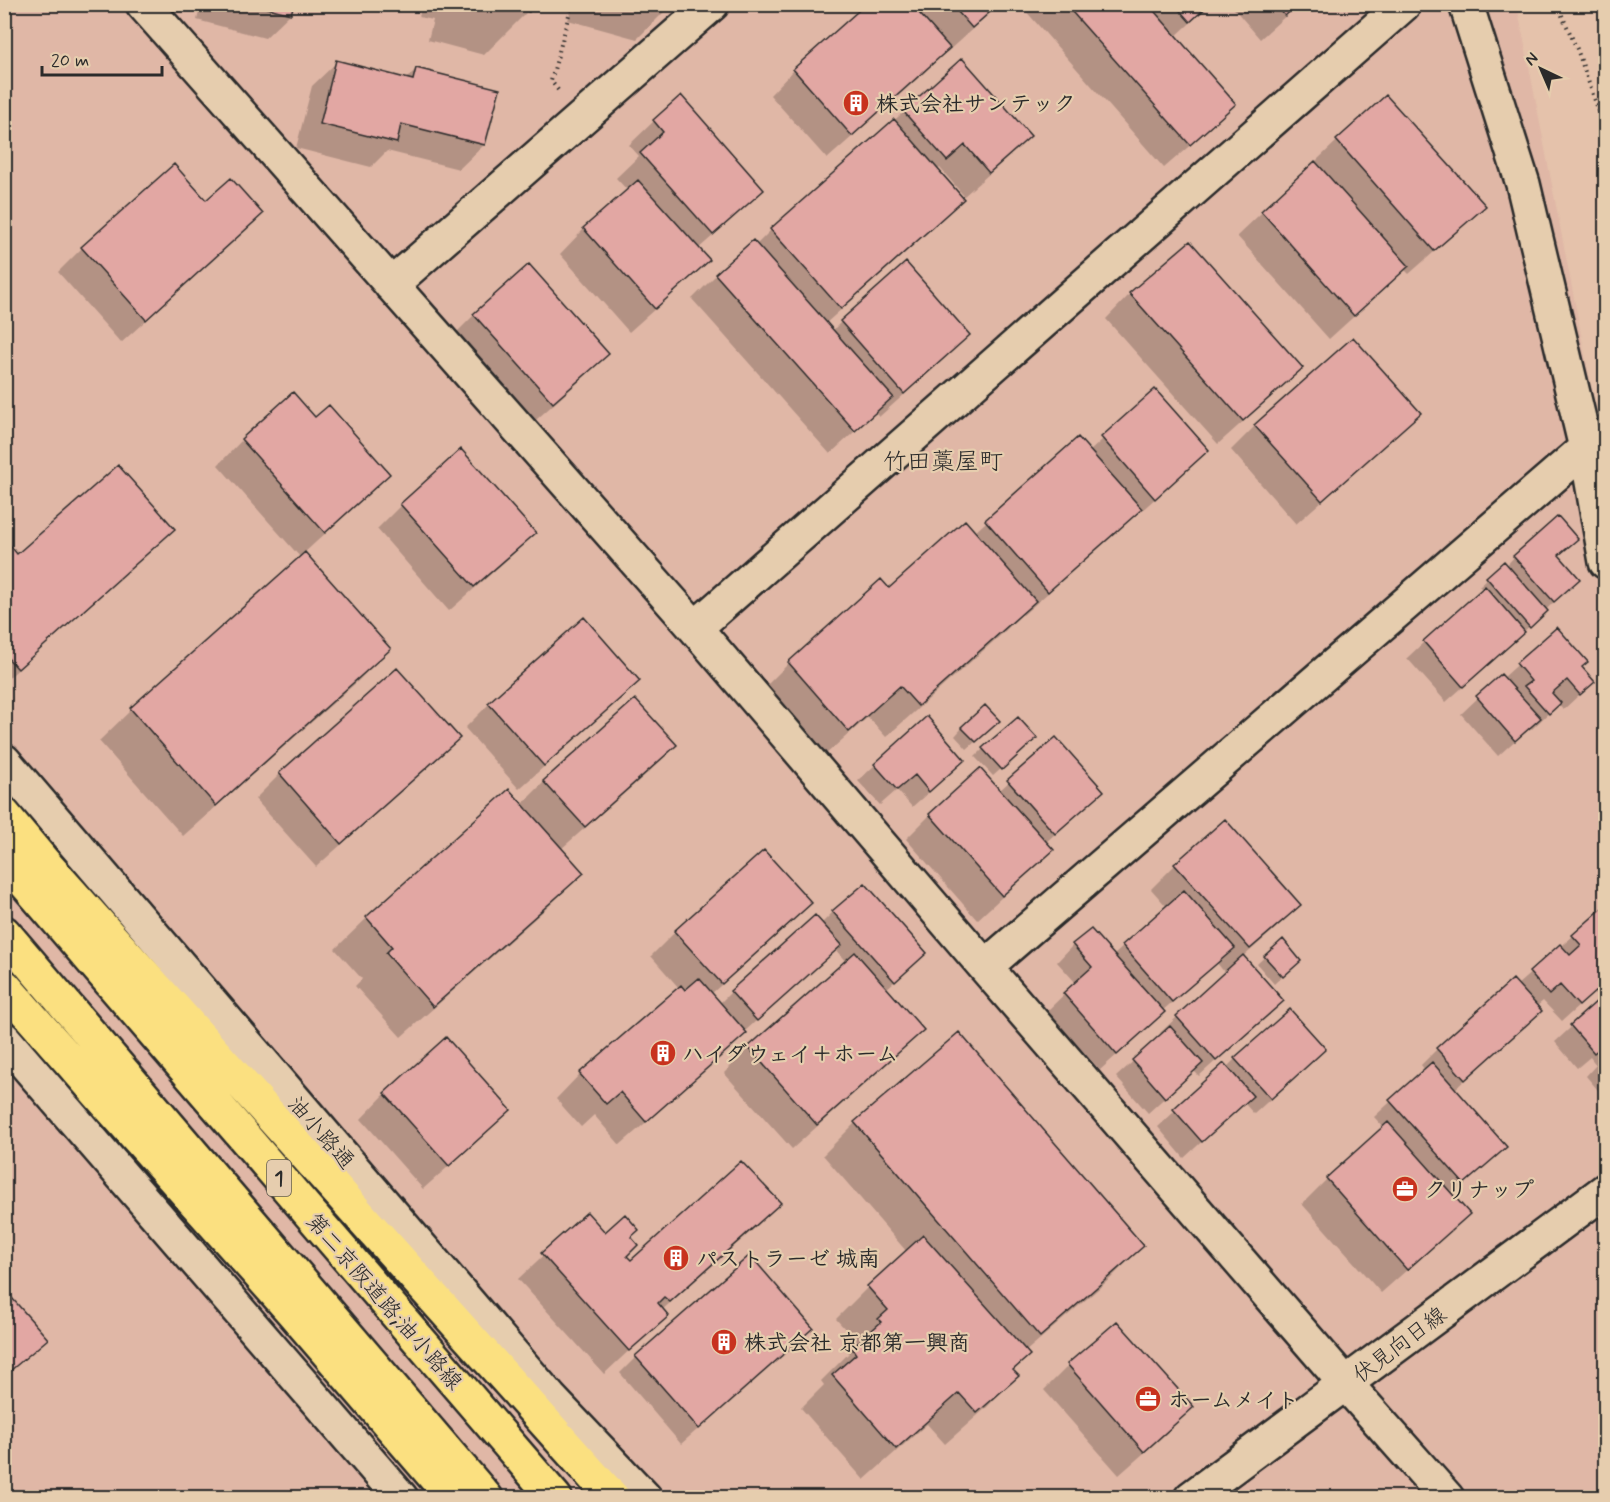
<svg xmlns="http://www.w3.org/2000/svg" width="1610" height="1502" font-family="Mynerve,'Klee One',sans-serif">
	<style>
		.built { fill: #e0b7a6 }
		.shadow { fill: #0003 }
		.building { fill: #e2a7a3; stroke: #2b2b2b; stroke-width: 1.5 }
		.lines { fill: none; stroke-linecap: round; stroke-linejoin: round }
		.minor-casing { stroke: #2b2b2b; stroke-width: 38 }
		.tertiary-casing { stroke: #2b2b2b; stroke-width: 38 }
		.secondary-casing { stroke: #2b2b2b; stroke-width: 38 }
		.motorway-casing { stroke: #2b2b2b; stroke-width: 38 }
		.path { stroke: #2b2b2b; stroke-width: 4; stroke-dasharray: 1.5 4.5; stroke-linecap: butt }
		.minor { stroke: #e6cdae; stroke-width: 33 }
		.tertiary { stroke: #e6cdae; stroke-width: 33 }
		.secondary { stroke: #e6cdae; stroke-width: 33 }
		.motorway { stroke: #fbe080; stroke-width: 33 }
		.labels { text-anchor: middle; stroke-width: 4.5; stroke-linejoin: round; paint-order: stroke }
		.shield { fill: #e6cdae; stroke: #635c52; stroke-width: 1.5 }
		.shield-label { font-size: 21px; font-weight: bold; fill: #2b2b2b }
		.poi-label { font-size: 22px; font-weight: bold; fill: #2b2b2b; stroke: #e6cdae; text-anchor: start }
		.street-label { font-size: 22px; fill: #2b2b2b; stroke: #e6cdae }
		.neighbourhood-label { font-size: 24px; fill: #2b2b2b; stroke: #e6cdae }
	</style>
	<rect width="100%" height="100%" fill="#e5c2ab"/>
	<filter id="ink" filterUnits="userSpaceOnUse"><feTurbulence type="fractalNoise" baseFrequency=".0167" numOctaves="2"/><feDisplacementMap in="SourceGraphic" scale="12" xChannelSelector="R" yChannelSelector="G"/><feConvolveMatrix kernelMatrix="1 2 1 2 8 2 1 2 1" color-interpolation-filters="sRGB"/></filter>
	<g filter="url(#ink)">
		<!-- built -->
		<path class="built" d="M 5,5 L 1517,5 L 1605,458 L 1605,1497 L 5,1498 Z"/>
		<!-- shadow -->
		<path class="shadow" d="M 201,4 L 292,4 L 290,14 L 265,38 L 197,20 Z
			M 422,4 L 530,4 L 528,11 L 484,55 L 428,40 L 433,20 L 419,17 Z
			M 573,4 L 672,4 L 637,39 L 568,20 Z
			M 868,4 L 1000,4 L 947,52 L 946,51 L 924,73 L 827,159 L 770,95 L 794,70 Z
			M 1028,4 L 1211,4 L 1175,37 L 1234,104 L 1210,128 L 1164,168 L 1024,9 Z
			M 1230,4 L 1299,4 L 1260,39 Z
			M 962,60 L 1029,136 L 1005,160 L 964,196 L 940,168 L 937,170 L 962,199 L 938,223 L 825,324 L 832,331 L 841,322 L 968,335 L 944,359 L 879,417 L 875,413 L 830,454 L 692,299 L 716,275 L 756,245 L 771,230 Z
			M 337,62 L 406,79 L 416,69 L 484,145 L 459,169 L 387,151 L 371,167 L 296,148 L 312,86 Z
			M 1386,97 L 1484,206 L 1459,230 L 1409,274 L 1404,269 L 1383,290 L 1329,339 L 1237,236 L 1337,141 Z
			M 680,98 L 762,190 L 738,214 L 698,249 L 708,260 L 683,284 L 629,332 L 560,254 L 584,229 L 628,191 L 616,178 L 639,156 L 629,145 L 654,121 Z
			M 206,202 L 261,214 L 237,238 L 121,343 L 58,272 L 82,248 Z
			M 1189,243 L 1301,368 L 1276,392 L 1218,444 L 1106,319 L 1130,294 Z
			M 474,315 L 607,354 L 582,379 L 528,427 L 450,339 Z
			M 1155,391 L 1191,466 L 1138,514 L 1136,513 L 1115,534 L 1023,615 L 1022,614 L 1003,633 L 886,737 L 868,717 L 817,762 L 757,695 L 789,663 L 881,582 L 889,590 L 974,533 L 1078,439 L 1089,452 Z
			M 293,394 L 315,419 L 388,474 L 364,498 L 304,553 L 389,649 L 358,681 L 183,836 L 99,741 L 131,710 L 301,558 L 218,465 L 242,440 Z
			M 1419,413 L 1394,437 L 1296,524 L 1231,450 L 1255,426 Z
			M 401,505 L 534,533 L 510,557 L 449,611 L 377,529 Z
			M 173,529 L 149,553 L 4,682 L 4,549 L 17,556 Z
			M 1576,539 L 1558,557 L 1561,595 L 1507,648 L 1446,702 L 1407,658 L 1424,642 L 1483,590 L 1479,586 L 1504,564 L 1506,566 L 1514,557 Z
			M 1557,629 L 1580,667 L 1593,682 L 1563,710 L 1558,704 L 1532,729 L 1530,727 L 1498,756 L 1461,714 L 1501,676 L 1503,678 Z
			M 397,670 L 458,738 L 434,762 L 316,867 L 255,799 L 280,774 Z
			M 638,680 L 613,705 L 519,789 L 465,728 L 489,704 Z
			M 962,728 L 990,729 L 967,749 L 955,736 Z
			M 1056,739 L 1085,807 L 1045,843 L 1051,850 L 1027,874 L 977,920 L 906,839 L 930,815 L 999,791 Z
			M 675,745 L 651,770 L 561,849 L 582,873 L 550,905 L 401,1037 L 355,986 L 362,979 L 335,949 L 367,918 L 509,791 L 521,805 L 544,782 Z
			M 1027,746 L 993,776 L 975,757 L 983,749 Z
			M 875,765 L 947,776 L 912,807 L 897,790 L 880,805 L 858,781 Z
			M 1175,865 L 1299,905 L 1275,929 L 1243,957 L 1282,1001 L 1199,1076 L 1194,1071 L 1148,1113 L 1116,1077 L 1162,1035 L 1160,1033 L 1177,1017 L 1225,973 L 1217,963 L 1162,1011 L 1147,1028 L 1100,1070 L 1047,1011 L 1076,983 L 1057,962 L 1073,945 L 1113,956 L 1167,907 L 1151,889 Z
			M 810,903 L 786,927 L 711,994 L 720,1003 L 731,992 L 821,924 L 833,912 L 909,969 L 886,989 L 922,1030 L 898,1054 L 792,1149 L 724,1073 L 749,1048 L 846,962 L 835,949 L 744,1032 L 745,1033 L 721,1057 L 620,1145 L 594,1115 L 581,1127 L 556,1099 L 580,1074 L 679,988 L 651,956 L 675,932 Z
			M 1606,907 L 1606,982 L 1562,1021 L 1543,1001 L 1536,1007 L 1540,1011 L 1454,1090 L 1488,1163 L 1451,1195 L 1468,1214 L 1443,1238 L 1381,1293 L 1302,1204 L 1327,1179 L 1384,1128 L 1374,1117 L 1425,1070 L 1421,1065 L 1437,1049 L 1517,985 Z
			M 1282,941 L 1291,968 L 1274,984 L 1257,964 Z
			M 1606,995 L 1606,1092 L 1602,1095 L 1586,1076 L 1596,1065 L 1590,1057 L 1577,1068 L 1555,1042 Z
			M 959,1034 L 1142,1246 L 1111,1278 L 1025,1352 L 1012,1371 L 1017,1376 L 986,1408 L 945,1444 L 927,1424 L 864,1480 L 801,1408 L 824,1385 L 821,1381 L 849,1353 L 848,1351 L 857,1342 L 836,1319 L 868,1287 L 907,1252 L 823,1155 L 855,1123 Z
			M 446,1039 L 509,1110 L 485,1134 L 423,1189 L 361,1119 L 385,1094 Z
			M 1235,1059 L 1308,1065 L 1254,1114 L 1244,1103 L 1184,1158 L 1158,1127 L 1224,1065 L 1226,1068 Z
			M 779,1203 L 755,1228 L 662,1310 L 667,1315 L 604,1374 L 518,1279 L 587,1214 L 631,1262 Z
			M 4,1291 L 45,1339 L 4,1378 Z
			M 1117,1323 L 1192,1407 L 1168,1432 L 1119,1475 L 1044,1390 L 1068,1366 Z
			M 811,1328 L 795,1344 L 681,1444 L 620,1373 L 636,1357 Z"/>
		<!-- building -->
		<path class="building" d="M 253,4 L 294,4 L 291,14 Z
			M 502,4 L 531,4 L 529,12 Z
			M 866,4 L 911,4 L 950,48 L 852,136 L 793,69 Z
			M 951,4 L 999,4 L 972,28 Z
			M 1065,4 L 1148,4 L 1236,104 L 1190,145 Z
			M 1174,4 L 1210,4 L 1190,22 Z
			M 1275,4 L 1298,4 L 1285,16 Z
			M 962,58 L 1031,136 L 989,173 L 965,145 L 947,161 L 903,111 Z
			M 336,60 L 413,80 L 416,68 L 500,89 L 485,145 L 401,124 L 397,143 L 320,124 Z
			M 681,95 L 764,190 L 713,235 L 640,153 L 663,132 L 653,120 Z
			M 1386,95 L 1486,206 L 1434,251 L 1336,140 Z
			M 894,119 L 964,199 L 841,309 L 770,229 Z
			M 1315,161 L 1409,266 L 1354,316 L 1261,211 Z
			M 174,164 L 206,200 L 231,178 L 263,214 L 146,320 L 81,247 Z
			M 638,180 L 710,260 L 655,309 L 583,228 Z
			M 753,240 L 893,397 L 855,431 L 715,274 Z
			M 1190,241 L 1303,368 L 1243,421 L 1129,293 Z
			M 906,262 L 970,335 L 904,394 L 840,321 Z
			M 529,264 L 609,354 L 553,403 L 473,314 Z
			M 1353,337 L 1421,413 L 1322,501 L 1254,425 Z
			M 1155,389 L 1209,450 L 1155,499 L 1101,437 Z
			M 293,392 L 315,417 L 329,405 L 390,474 L 325,533 L 241,439 Z
			M 1078,437 L 1142,509 L 1048,592 L 985,520 Z
			M 461,449 L 536,533 L 474,587 L 400,504 Z
			M 118,465 L 175,529 L 18,669 L 4,654 L 4,547 L 9,544 L 17,554 Z
			M 1558,516 L 1578,539 L 1559,555 L 1580,579 L 1554,602 L 1513,556 Z
			M 965,520 L 1036,601 L 918,706 L 900,686 L 849,732 L 788,662 L 881,579 L 889,588 Z
			M 305,552 L 391,649 L 216,806 L 130,708 Z
			M 1504,561 L 1548,611 L 1530,628 L 1486,577 Z
			M 1485,586 L 1525,632 L 1463,687 L 1423,641 Z
			M 584,617 L 640,681 L 544,766 L 488,703 Z
			M 1557,627 L 1588,662 L 1582,667 L 1595,682 L 1580,695 L 1567,680 L 1552,693 L 1561,703 L 1549,714 L 1524,686 L 1531,681 L 1516,663 Z
			M 397,668 L 460,738 L 341,844 L 279,773 Z
			M 1501,674 L 1541,718 L 1515,741 L 1476,696 Z
			M 635,699 L 677,745 L 585,827 L 543,781 Z
			M 985,705 L 1000,721 L 976,742 L 961,727 Z
			M 927,716 L 965,760 L 929,792 L 915,775 L 897,790 L 874,764 Z
			M 1018,717 L 1037,738 L 1002,770 L 982,748 Z
			M 1056,737 L 1104,791 L 1055,834 L 1007,780 Z
			M 980,768 L 1054,850 L 1002,896 L 929,814 Z
			M 509,789 L 584,873 L 433,1007 L 386,953 L 392,947 L 366,917 Z
			M 1225,819 L 1301,905 L 1250,949 L 1174,864 Z
			M 764,850 L 812,903 L 722,984 L 674,931 Z
			M 865,883 L 927,953 L 895,982 L 832,911 Z
			M 1184,890 L 1235,948 L 1172,1002 L 1122,945 Z
			M 1606,905 L 1606,982 L 1579,1006 L 1560,985 L 1549,995 L 1529,972 L 1560,944 L 1570,955 L 1581,945 L 1572,935 Z
			M 815,915 L 842,945 L 757,1021 L 730,991 Z
			M 1091,929 L 1165,1012 L 1117,1055 L 1063,993 L 1092,967 L 1072,944 Z
			M 1283,939 L 1301,961 L 1283,977 L 1264,956 Z
			M 855,952 L 924,1030 L 817,1125 L 748,1047 Z
			M 1243,955 L 1284,1001 L 1216,1061 L 1176,1016 Z
			M 699,978 L 747,1033 L 646,1122 L 620,1092 L 606,1104 L 579,1073 L 681,985 L 685,990 Z
			M 1513,979 L 1542,1011 L 1465,1080 L 1436,1048 Z
			M 1606,993 L 1606,1043 L 1594,1053 L 1570,1025 Z
			M 1290,1009 L 1326,1049 L 1271,1099 L 1234,1058 Z
			M 1170,1026 L 1203,1063 L 1165,1098 L 1132,1060 Z
			M 959,1032 L 1144,1246 L 1040,1337 L 854,1122 Z
			M 446,1037 L 511,1110 L 449,1166 L 384,1093 Z
			M 1432,1062 L 1507,1147 L 1464,1184 L 1389,1100 Z
			M 1224,1063 L 1253,1096 L 1202,1142 L 1173,1109 Z
			M 1388,1122 L 1470,1214 L 1407,1270 L 1326,1178 Z
			M 741,1161 L 781,1203 L 670,1302 L 664,1297 L 658,1303 L 669,1316 L 629,1351 L 541,1253 L 587,1212 L 605,1232 L 625,1214 L 639,1230 L 631,1237 L 638,1245 L 627,1256 L 631,1260 Z
			M 923,1235 L 1030,1355 L 1013,1370 L 1019,1376 L 977,1413 L 959,1393 L 896,1449 L 832,1375 L 856,1354 L 852,1348 L 881,1322 L 878,1319 L 888,1310 L 867,1286 Z
			M 750,1255 L 813,1328 L 699,1429 L 635,1356 Z
			M 4,1289 L 48,1339 L 4,1376 Z
			M 1117,1321 L 1194,1407 L 1144,1452 L 1067,1364 Z"/>
		<g class="lines">
			<defs>
				<path id="minor" d="M 143,4 L 695,628 L 985,967 L 1346,1384 L 1447,1498
					M 1466,4 L 1523,184 L 1586,448 L 1606,562
					M 391,285 L 712,4
					M 695,628 L 1404,4
					M 985,967 L 1586,448"/>
				<path id="tertiary" d="M 4,761 L 550,1398 L 645,1498
					M 4,1039 L 401,1498"/>
				<path id="secondary" d="M 1191,1498 L 1606,1190"/>
				<path id="motorway" d="M 4,815 L 45,864 L 613,1498
					M 4,858 L 555,1498
					M 4,933 L 486,1498
					M 4,986 L 105,1101 L 292,1311 L 453,1498"/>
			</defs>
			<!-- minor casing -->
			<use href="#minor" class="minor-casing"/>
			<!-- tertiary casing -->
			<use href="#tertiary" class="tertiary-casing"/>
			<!-- secondary casing -->
			<use href="#secondary" class="secondary-casing"/>
			<!-- motorway casing -->
			<use href="#motorway" class="motorway-casing"/>
			<!-- path -->
			<path class="path" d="M 1557,4 L 1577,49 L 1606,132
				M 558,90 L 551,81 L 572,4"/>
			<!-- minor -->
			<use href="#minor" class="minor"/>
			<!-- tertiary -->
			<use href="#tertiary" class="tertiary"/>
			<!-- secondary -->
			<use href="#secondary" class="secondary"/>
			<!-- motorway -->
			<use href="#motorway" class="motorway"/>
		</g>
	</g>
	<!-- icons -->
	<defs>
		<symbol id="building-disc" viewBox="-11 -11 22 22"><circle r="9.5" fill="#c8321e" stroke="#e6cdae"/><path d="M-4-6H4V6H1V3H-1V6H-4ZM-2.5-4.3h1.7v1.8h-1.7ZM.8-4.3h1.7v1.8H.8ZM-2.5-1h1.7V.8h-1.7ZM.8-1h1.7V.8H.8Z" fill="#fff"/></symbol>
		<symbol id="office-disc" viewBox="-11 -11 22 22"><circle r="9.5" fill="#c8321e" stroke="#e6cdae"/><path d="M-6-3h4V-5.5h4V-3h4V5H-6ZM-1-4.5V-3h2v-1.5ZM-6 0V1H6V0Z" fill="#fff"/></symbol>
	</defs>
	<g fill-rule="evenodd">
		<use href="#building-disc" x="841" y="88" width="30" height="30"/>
		<use href="#building-disc" x="648" y="1038" width="30" height="30"/>
		<use href="#office-disc" x="1390" y="1174" width="30" height="30"/>
		<use href="#building-disc" x="661" y="1243" width="30" height="30"/>
		<use href="#building-disc" x="709" y="1327" width="30" height="30"/>
		<use href="#office-disc" x="1133" y="1384" width="30" height="30"/>
	</g>
	<g class="labels">
		<!-- shield labels -->
		<rect class="shield" x="267" y="1160" width="24" height="36" rx="4.5"/>
		<g class="shield-label">
			<text x="279" y="1185">1</text>
		</g>
		<!-- poi labels -->
		<g class="poi-label">
			<text x="876" y="111">株式会社サンテック</text>
			<text x="682" y="1061">ハイダウェイ＋ホーム</text>
			<text x="1424" y="1197">クリナップ</text>
			<text x="696" y="1266">パストラーゼ 城南</text>
			<text x="744" y="1350">株式会社 京都第一興商</text>
			<text x="1168" y="1407">ホームメイト</text>
		</g>
		<!-- street labels -->
		<g class="street-label">
			<text transform="translate(322 1132) rotate(49)" y="8">油小路通</text>
			<text transform="translate(385 1301) rotate(49)" y="8">第二京阪道路;油小路線</text>
			<text transform="translate(1399 1344) rotate(-37)" y="8">伏見向日線</text>
		</g>
		<!-- neighbourhood labels -->
		<g class="neighbourhood-label">
			<text x="943" y="469">竹田藁屋町</text>
		</g>
	</g>
	<!-- margin -->
	<rect width="1610" height="1502" fill="none" stroke="#e6cdae" stroke-width="24"/>
	<rect x="12" y="12" width="1586" height="1478" fill="none" stroke="#2b2b2b" stroke-width="2" filter="url(#ink)"/>
	<!-- north arrow -->
	<g transform="translate(1541 69) rotate(316)" stroke="#e6cdae" stroke-width="4.5" paint-order="stroke">
	<path d="M0-4.5L10 22L0 15L-10 22Z" fill="#2b2b2b"/>
	<text y="-9" font-size="16" font-weight="bold" text-anchor="middle" fill="#2b2b2b">N</text>
	</g>
	<!-- scale -->
	<path d="M42 66v9h120v-9" fill="none" stroke="#2b2b2b" stroke-width="3"/>
	<text x="51" y="66" font-size="18" fill="#2b2b2b" stroke="#e6cdae" stroke-width="4.5" paint-order="stroke">20 m</text>
</svg>
